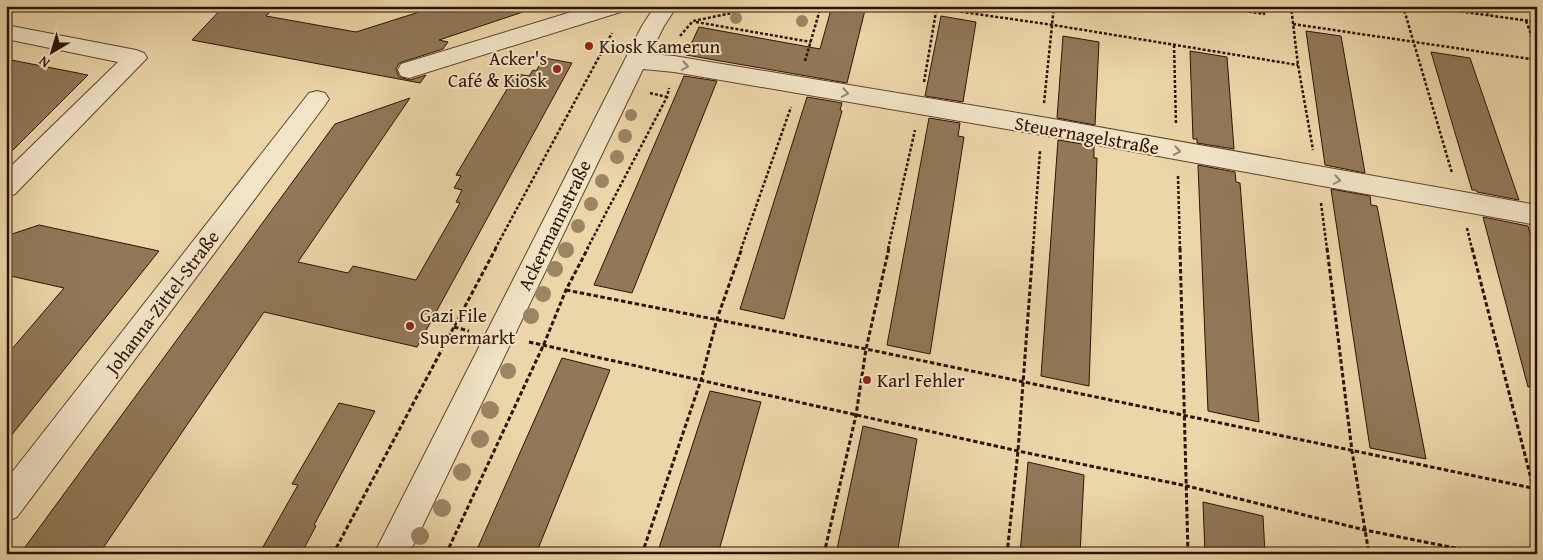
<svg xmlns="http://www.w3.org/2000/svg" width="1543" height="560" font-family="'Gentium Book Plus',serif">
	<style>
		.building { fill: #917858; stroke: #2f1201 }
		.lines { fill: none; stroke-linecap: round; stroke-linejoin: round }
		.street-casing { stroke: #5e432b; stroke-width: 2 }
		.path-far1 { stroke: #2f1201; stroke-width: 2.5; stroke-dasharray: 3 2; stroke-linecap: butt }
		.path { stroke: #2f1201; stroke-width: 3; stroke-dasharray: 4.5 2.5; stroke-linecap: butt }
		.street { fill: #f2e4c7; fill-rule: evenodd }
		.tree { fill: #9d8564 }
		.oneway { stroke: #9a866e }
		.poi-dot { fill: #8f2418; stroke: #f2e4c7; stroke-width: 2 }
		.labels { text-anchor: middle; stroke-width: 4; stroke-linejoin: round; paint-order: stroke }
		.poi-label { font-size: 19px; fill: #2f1201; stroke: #f2e4c7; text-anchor: start }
		.street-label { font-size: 19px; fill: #2f1201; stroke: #f2e4c7 }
	</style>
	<rect width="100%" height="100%" fill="#ebd6a9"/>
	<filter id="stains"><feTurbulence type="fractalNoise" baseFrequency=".004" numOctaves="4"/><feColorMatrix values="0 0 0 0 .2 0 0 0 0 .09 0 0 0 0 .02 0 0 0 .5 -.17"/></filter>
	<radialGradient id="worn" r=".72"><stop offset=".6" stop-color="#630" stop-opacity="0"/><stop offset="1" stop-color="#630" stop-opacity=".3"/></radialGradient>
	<!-- building -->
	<path class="building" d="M 224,6 L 275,6 L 266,16 L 356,32 L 438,6 L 525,6 L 526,11 L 439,40 L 448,42 L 443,49 L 399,63 L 396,69 L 399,77 L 410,80 L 426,75 L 420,83 L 192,40 Z
		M 832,6 L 866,6 L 847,83 L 686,55 L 699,27 L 820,49 Z
		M 941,16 L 976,22 L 963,102 L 925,96 Z
		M 1306,31 L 1341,36 L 1365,173 L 1325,165 Z
		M 1063,36 L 1099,42 L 1095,125 L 1057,118 Z
		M 1190,51 L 1227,57 L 1234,149 L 1197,143 L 1197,139 L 1193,139 Z
		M 1431,52 L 1470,58 L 1519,200 L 1477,192 L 1476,190 L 1472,190 Z
		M 544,58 L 572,63 L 417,347 L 264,312 L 99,554 L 20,554 L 335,124 L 410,98 L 298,262 L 348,273 L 353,266 L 416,280 L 460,203 L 456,202 L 462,190 L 454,188 L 461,176 L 456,175 L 516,74 L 529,76 L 533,70 L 536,71 Z
		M 6,59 L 88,75 L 6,157 Z
		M 684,76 L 717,81 L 632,293 L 594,285 Z
		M 807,97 L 842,103 L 840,110 L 842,111 L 784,319 L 740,309 Z
		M 929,118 L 960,123 L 958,136 L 964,137 L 930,354 L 887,345 Z
		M 1058,140 L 1094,146 L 1094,158 L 1097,158 L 1089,386 L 1041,376 Z
		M 1198,165 L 1235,172 L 1236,182 L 1240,183 L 1259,422 L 1208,411 Z
		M 1331,189 L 1370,196 L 1371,205 L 1377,206 L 1426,459 L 1370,448 Z
		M 1483,217 L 1528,226 L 1537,257 L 1537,386 L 1528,387 Z
		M 39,225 L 159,251 L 6,442 L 6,356 L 64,288 L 6,275 L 6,236 Z
		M 562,358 L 610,370 L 536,554 L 475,554 Z
		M 710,391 L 761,402 L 718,554 L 657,554 Z
		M 339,403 L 375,411 L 314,525 L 316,526 L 301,554 L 259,554 L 298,485 L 292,484 Z
		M 863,426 L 917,439 L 897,554 L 836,554 Z
		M 1028,462 L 1084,475 L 1080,554 L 1020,554 Z
		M 1203,502 L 1263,516 L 1265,554 L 1205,554 Z"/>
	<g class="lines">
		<defs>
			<path id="street" d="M 591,6 L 627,6 L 624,11 L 409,78 L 401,76 L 398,70 L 401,64 Z
				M 655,6 L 677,6 L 664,26 L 650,54 L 674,56 L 1042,117 L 1537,205 L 1537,225 L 1042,135 L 674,72 L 643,69 L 409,554 L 374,554 L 642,26 Z
				M 6,25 L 136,50 L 144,53 L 147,58 L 15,194 L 6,197 L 6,171 L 118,62 L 6,39 Z
				M 317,91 L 325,93 L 329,99 L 325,105 L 17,517 L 6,522 L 6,480 L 309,93 Z"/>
		</defs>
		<!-- street casing -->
		<use href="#street" class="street-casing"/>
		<!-- path-far1 -->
		<path class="path-far1" d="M 921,6 L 1053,25 L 1298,65
			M 1214,6 L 1264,14 L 1263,6
			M 1291,6 L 1298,65 L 1313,150
			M 1403,6 L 1452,173
			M 1421,6 L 1537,22
			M 1486,6 L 1489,16
			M 1526,21 L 1537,49
			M 696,22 L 811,42
			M 1293,24 L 1537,60
			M 680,36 L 693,21 L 732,13 L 742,6
			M 1174,45 L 1176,125
			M 805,61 L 821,6
			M 924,82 L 937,6
			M 650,93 L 667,97
			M 1044,103 L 1054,6
			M 1178,176 L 1180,249
			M 1321,203 L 1327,249
			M 1467,228 L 1472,249
			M 495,249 L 612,33
			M 587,249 L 667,97 L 669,88
			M 741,249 L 791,107
			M 888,249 L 915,130
			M 1033,249 L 1040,151"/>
		<!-- path -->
		<path class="path" d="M 1180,248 L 1188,554
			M 1327,248 L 1352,451 L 1369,554
			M 1472,248 L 1537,502
			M 566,290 L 866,349 L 1537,489
			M 454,327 L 469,331
			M 529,342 L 1018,451 L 1187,486 L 1365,530 L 1485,554
			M 333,554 L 496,248
			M 446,554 L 544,344 L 566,290 L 588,248
			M 642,554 L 701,380 L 717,319 L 742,248
			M 824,554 L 856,415 L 866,349 L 889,248
			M 1007,554 L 1018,451 L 1033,248"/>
		<!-- street -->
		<use href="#street" class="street"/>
	</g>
	<!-- trees -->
	<g class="tree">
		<circle cx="736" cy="18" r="6"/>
		<circle cx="802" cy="21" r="6"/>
		<circle cx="631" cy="115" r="6"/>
		<circle cx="625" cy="136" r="7"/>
		<circle cx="617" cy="157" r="7"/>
		<circle cx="602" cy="181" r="7"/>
		<circle cx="591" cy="204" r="7"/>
		<circle cx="578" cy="226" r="7"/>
		<circle cx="566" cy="250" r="8"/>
		<circle cx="555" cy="269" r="8"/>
		<circle cx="543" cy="294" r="8"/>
		<circle cx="531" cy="316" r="8"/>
		<circle cx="508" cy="371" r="8"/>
		<circle cx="490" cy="410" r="9"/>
		<circle cx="480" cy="439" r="9"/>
		<circle cx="462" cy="472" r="9"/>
		<circle cx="442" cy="508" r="9"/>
		<circle cx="420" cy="536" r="9"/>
	</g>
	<!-- one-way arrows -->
	<defs><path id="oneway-chevron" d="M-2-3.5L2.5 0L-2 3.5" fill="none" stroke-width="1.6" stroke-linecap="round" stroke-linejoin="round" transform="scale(1.25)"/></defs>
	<g class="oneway">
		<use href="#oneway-chevron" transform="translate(685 66) rotate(10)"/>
		<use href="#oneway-chevron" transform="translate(845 93) rotate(10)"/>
		<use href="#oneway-chevron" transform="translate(1177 151) rotate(10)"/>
		<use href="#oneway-chevron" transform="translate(1337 180) rotate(10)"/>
	</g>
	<!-- markers -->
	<g class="poi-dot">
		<circle cx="589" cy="46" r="5"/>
		<circle cx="557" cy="69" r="5"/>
		<circle cx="410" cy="326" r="5"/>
		<circle cx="867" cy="380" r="5"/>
	</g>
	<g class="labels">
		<!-- poi labels -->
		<g class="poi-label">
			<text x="599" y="53">Kiosk Kamerun</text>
			<text x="547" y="65" text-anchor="end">Acker's<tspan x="547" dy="22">Café &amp; Kiosk</tspan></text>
			<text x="420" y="322">Gazi File<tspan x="420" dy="22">Supermarkt</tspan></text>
			<text x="877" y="387">Karl Fehler</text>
		</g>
		<!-- street labels -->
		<g class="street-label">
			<text transform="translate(1087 135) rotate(10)" y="7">Steuernagelstraße</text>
			<text transform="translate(554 225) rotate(-64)" y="7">Ackermannstraße</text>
			<text transform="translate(162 302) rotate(-53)" y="7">Johanna-Zittel-Straße</text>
		</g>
	</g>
	<!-- margin -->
	<rect width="1543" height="560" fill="none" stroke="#ebd6a9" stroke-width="25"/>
	<rect x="8" y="8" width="1528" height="545" fill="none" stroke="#2f1201" stroke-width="2.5"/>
	<rect x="12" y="12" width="1518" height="535" fill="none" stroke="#2f1201"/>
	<!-- north arrow -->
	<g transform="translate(52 52) rotate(218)" stroke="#f2e4c7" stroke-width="4" paint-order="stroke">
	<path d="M0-4L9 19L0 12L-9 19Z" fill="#2f1201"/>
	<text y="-8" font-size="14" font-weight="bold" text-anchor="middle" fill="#2f1201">N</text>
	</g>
	<rect width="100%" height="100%" filter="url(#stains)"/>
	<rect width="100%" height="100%" fill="url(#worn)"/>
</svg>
